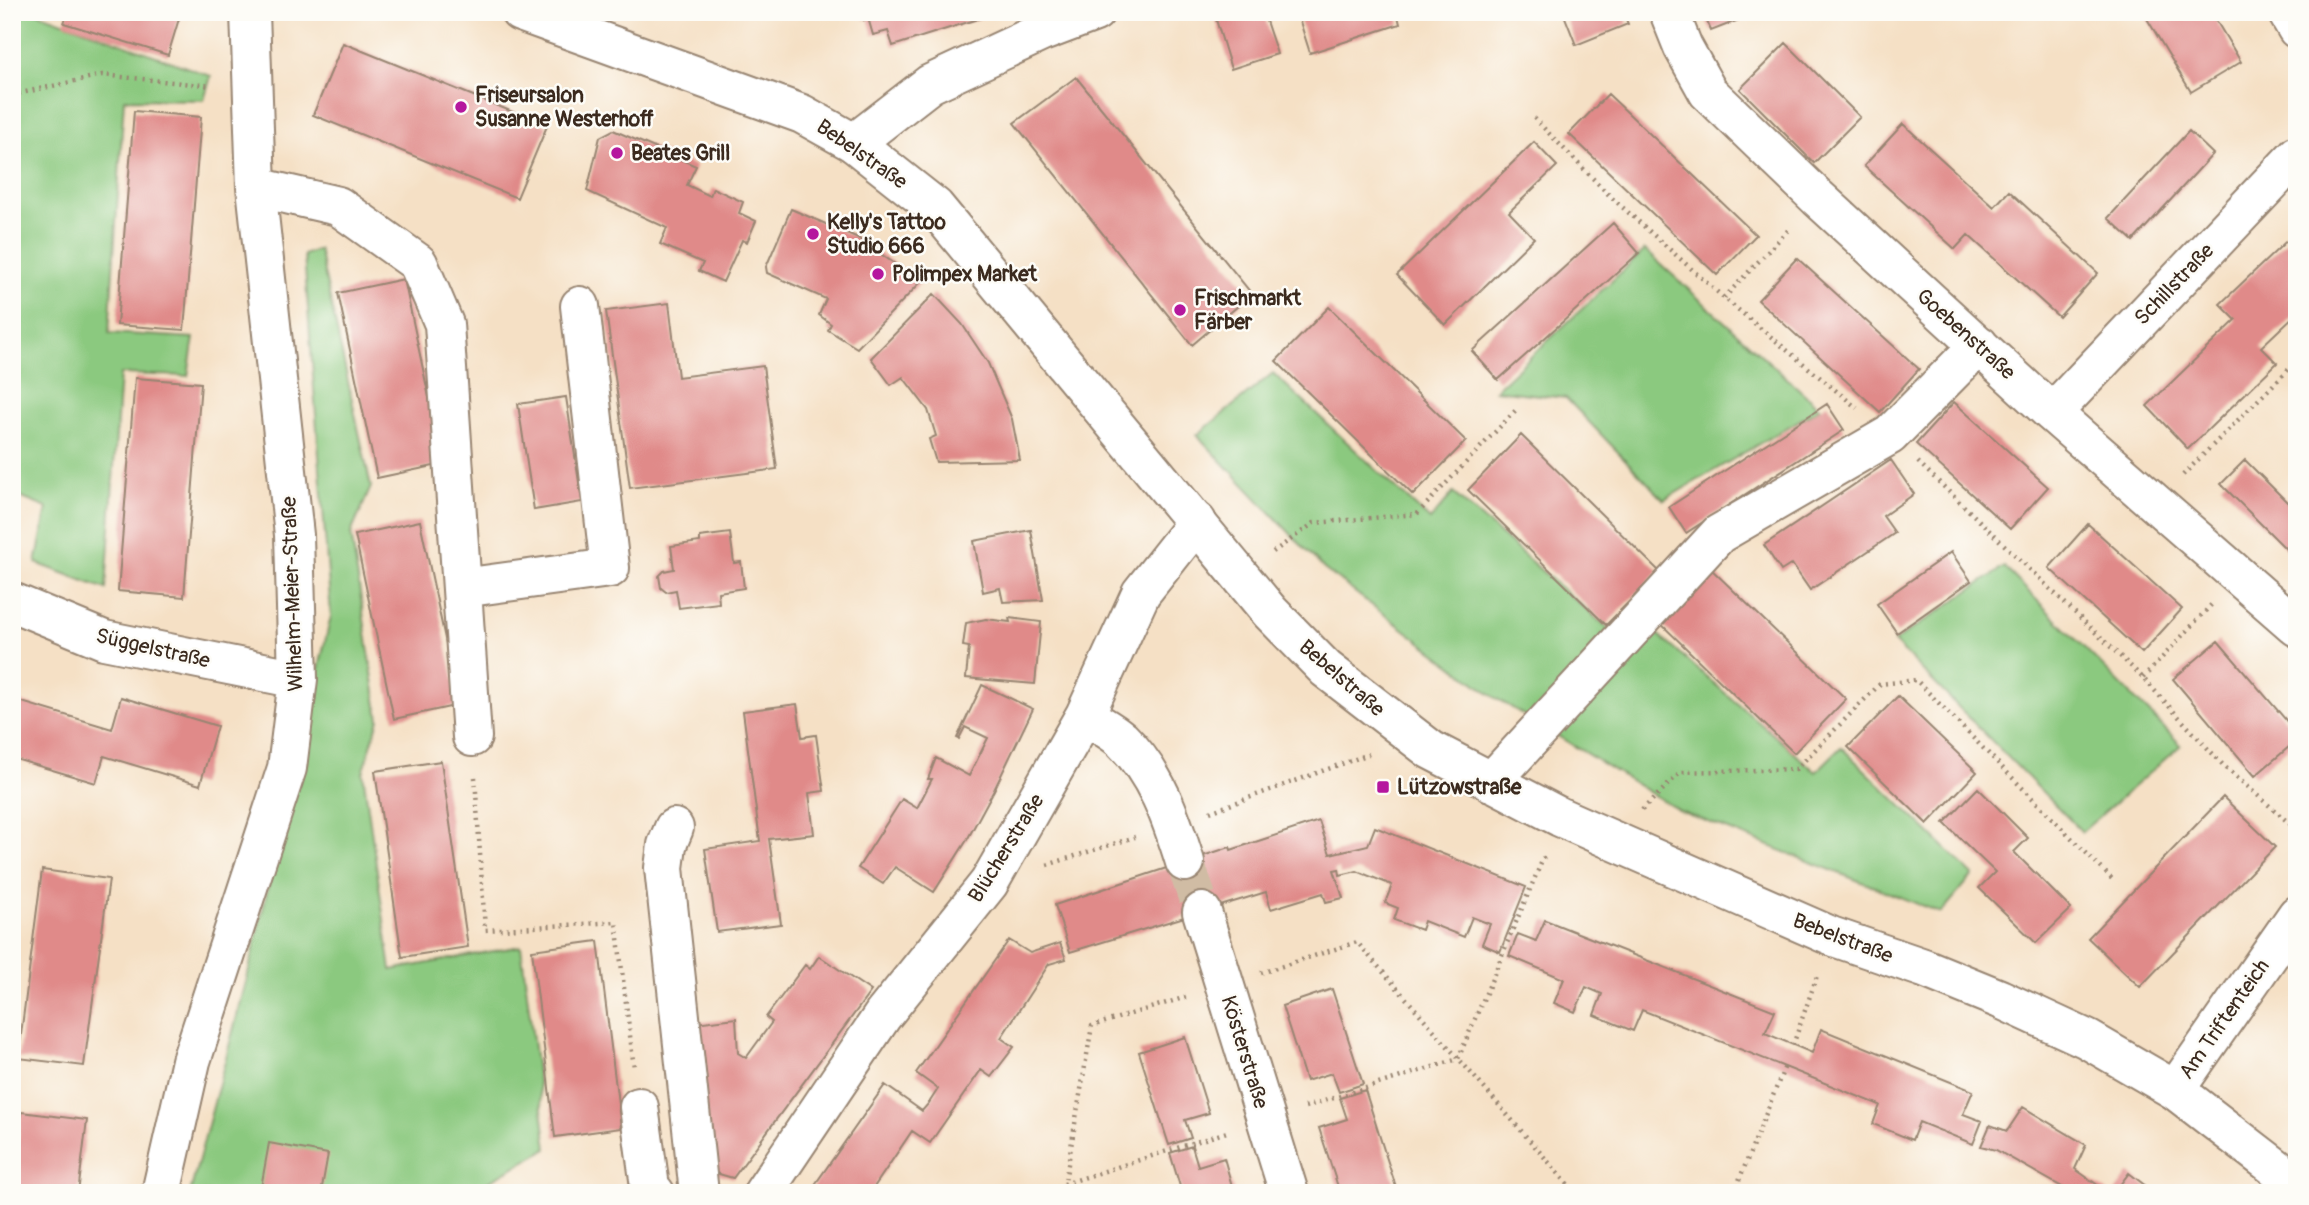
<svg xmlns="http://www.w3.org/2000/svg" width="2309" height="1205" font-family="Pangolin,sans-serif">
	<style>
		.green { fill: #8bc97f; stroke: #637a4e; stroke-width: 2 }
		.building { fill: #e08a89 }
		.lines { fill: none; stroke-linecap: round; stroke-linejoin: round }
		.minor-tunnel { stroke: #d0bca4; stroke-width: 38; stroke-dasharray: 38 19; stroke-linecap: butt }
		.minor-casing { stroke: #988572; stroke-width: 42 }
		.major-casing { stroke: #988572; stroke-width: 42 }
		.path { stroke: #988572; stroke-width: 4.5; stroke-dasharray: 2 5; stroke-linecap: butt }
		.minor { stroke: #fff; stroke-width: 38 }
		.major { stroke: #fff; stroke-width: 38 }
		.poi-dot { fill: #b5179e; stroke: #fdfcf7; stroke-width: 2.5 }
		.labels { text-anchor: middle; stroke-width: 5; stroke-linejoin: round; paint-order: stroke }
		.poi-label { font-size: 21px; font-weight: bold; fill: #3b2a1e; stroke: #fdfcf7; text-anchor: start }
		.street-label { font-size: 21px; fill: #3b2a1e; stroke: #fdfcf7 }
	</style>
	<rect width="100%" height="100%" fill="#fdfcf7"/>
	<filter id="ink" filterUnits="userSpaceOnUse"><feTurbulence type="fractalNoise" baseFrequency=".0143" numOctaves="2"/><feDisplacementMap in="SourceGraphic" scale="14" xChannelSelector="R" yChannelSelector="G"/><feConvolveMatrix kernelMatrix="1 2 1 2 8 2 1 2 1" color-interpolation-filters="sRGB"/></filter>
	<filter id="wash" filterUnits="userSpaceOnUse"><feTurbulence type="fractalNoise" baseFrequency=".00686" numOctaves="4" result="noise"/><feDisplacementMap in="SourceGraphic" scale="28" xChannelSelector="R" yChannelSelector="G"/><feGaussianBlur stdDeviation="1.57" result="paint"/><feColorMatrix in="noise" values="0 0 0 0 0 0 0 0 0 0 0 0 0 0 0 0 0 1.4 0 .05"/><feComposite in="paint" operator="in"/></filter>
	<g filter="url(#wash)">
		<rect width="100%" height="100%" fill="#f5e0c5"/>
		<!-- green -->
		<path class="green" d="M 12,12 L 36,12 L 211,76 L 204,100 L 124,99 L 109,333 L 194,338 L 188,376 L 120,374 L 106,589 L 36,563 L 47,508 L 12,494 Z
			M 319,249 L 371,487 L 351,533 L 379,719 L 363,773 L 391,970 L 521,946 L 547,1149 L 487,1182 L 484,1193 L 190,1193 L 246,982 L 331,616 L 304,255 Z
			M 1645,250 L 1820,408 L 1664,500 L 1566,398 L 1495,390 Z
			M 1273,373 L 1430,520 L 1453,493 L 1631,649 L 1648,626 L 1816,772 L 1841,747 L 1973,875 L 1941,913 L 1680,811 L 1491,695 L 1324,569 L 1197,435 Z
			M 2004,567 L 2181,745 L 2082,832 L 1894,642 Z"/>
		<g id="blocks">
			<!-- building -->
			<path class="building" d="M 68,12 L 181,12 L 168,55 L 64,23 Z
				M 862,12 L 983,12 L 984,17 L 893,46 L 888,31 L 873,35 L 868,18 L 864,20 Z
				M 1217,12 L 1263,12 L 1277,54 L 1231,69 L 1214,13 Z
				M 1297,12 L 1397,12 L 1400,24 L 1310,53 Z
				M 1563,12 L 1623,12 L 1628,24 L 1576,45 Z
				M 1703,12 L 1759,12 L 1711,31 Z
				M 2143,12 L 2211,12 L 2241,62 L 2191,92 Z
				M 343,43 L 547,126 L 517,198 L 313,115 Z
				M 1786,43 L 1860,117 L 1814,163 L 1740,89 Z
				M 1076,77 L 1252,294 L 1192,345 L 1014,123 Z
				M 1608,94 L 1756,235 L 1717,275 L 1569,134 Z
				M 134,111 L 201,117 L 184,330 L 117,325 Z
				M 1903,124 L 1994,207 L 2009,191 L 2098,273 L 2059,317 L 1968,235 L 1955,249 L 1864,166 Z
				M 613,130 L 696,166 L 687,185 L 710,196 L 713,188 L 743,202 L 739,213 L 756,221 L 747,242 L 742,240 L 723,282 L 699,271 L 703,263 L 660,244 L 667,228 L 587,191 L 600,137 Z
				M 2189,131 L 2213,154 L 2133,241 L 2108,218 Z
				M 1534,142 L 1557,166 L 1509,212 L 1534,238 L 1445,325 L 1397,275 Z
				M 791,209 L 856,237 L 921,282 L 857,348 L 828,330 L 831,324 L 819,315 L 826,299 L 767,273 L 766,267 Z
				M 1613,223 L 1639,253 L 1498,380 L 1472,351 Z
				M 2297,231 L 2297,313 L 2261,347 L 2277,363 L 2188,449 L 2147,406 L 2236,320 L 2220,304 Z
				M 1797,258 L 1919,369 L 1880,412 L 1758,300 Z
				M 404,279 L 443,464 L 377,478 L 338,293 Z
				M 934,294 L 962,324 L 988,363 L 1012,419 L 1020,460 L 936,462 L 929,439 L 936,436 L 928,410 L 903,377 L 891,385 L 871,358 Z
				M 669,303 L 678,377 L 763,366 L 777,469 L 630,488 L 606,311 Z
				M 1329,307 L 1466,441 L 1413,495 L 1276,361 Z
				M 135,378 L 201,383 L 184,597 L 118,591 Z
				M 566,397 L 582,502 L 534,510 L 518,404 Z
				M 1954,402 L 2048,487 L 2010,529 L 1916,444 Z
				M 1827,404 L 1844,430 L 1686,533 L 1669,507 Z
				M 1521,435 L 1659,571 L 1606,625 L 1468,490 Z
				M 1891,460 L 1914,494 L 1883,516 L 1895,533 L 1810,590 L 1792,564 L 1781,571 L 1764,545 Z
				M 2245,460 L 2297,512 L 2297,560 L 2221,484 Z
				M 420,521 L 459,705 L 394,719 L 355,535 Z
				M 2088,524 L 2182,609 L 2142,653 L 2049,568 Z
				M 1031,530 L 1043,600 L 1003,602 L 1000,588 L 983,592 L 974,541 Z
				M 730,533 L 734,563 L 741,562 L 744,588 L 718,592 L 719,603 L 679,608 L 676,590 L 666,592 L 661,588 L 659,576 L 664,571 L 674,569 L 671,546 L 700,542 L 700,537 Z
				M 1951,552 L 1971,581 L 1897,633 L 1877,604 Z
				M 1709,567 L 1846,699 L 1794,753 L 1657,620 Z
				M 1009,618 L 1041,622 L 1035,684 L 966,678 L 969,647 L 963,646 L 966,623 L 986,619 L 1010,622 Z
				M 2218,641 L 2297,733 L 2297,740 L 2255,776 L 2173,679 Z
				M 982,685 L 1033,709 L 994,790 L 967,840 L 934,892 L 895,867 L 883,884 L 858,868 L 902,799 L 917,808 L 932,779 L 928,779 L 936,758 L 969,776 L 988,738 L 965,727 L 959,739 L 957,738 Z
				M 1898,696 L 1977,772 L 1927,824 L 1848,747 Z
				M 121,697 L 217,726 L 200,785 L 104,756 L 96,783 L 12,758 L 12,699 L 112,729 Z
				M 797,704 L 802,737 L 816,735 L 824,791 L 809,793 L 814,834 L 769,839 L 781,924 L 717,932 L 705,849 L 760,841 L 743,711 Z
				M 441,761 L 468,947 L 402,957 L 375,771 Z
				M 1978,788 L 2028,838 L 2014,852 L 2071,909 L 2036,943 L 1979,888 L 1995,872 L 1944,823 Z
				M 2223,797 L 2275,847 L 2140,987 L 2088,938 Z
				M 1319,821 L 1330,854 L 1368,845 L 1375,827 L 1526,887 L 1500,952 L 1482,944 L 1490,924 L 1472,917 L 1464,937 L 1424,921 L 1421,930 L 1394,920 L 1398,908 L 1385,903 L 1392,885 L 1357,871 L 1340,875 L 1339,869 L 1334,870 L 1343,898 L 1326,902 L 1323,893 L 1271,909 L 1266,892 L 1070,952 L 1055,905 L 1230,847 L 1231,850 Z
				M 42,870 L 109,879 L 84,1066 L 18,1058 Z
				M 1545,920 L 1775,1011 L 1765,1033 L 1812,1053 L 1821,1029 L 1973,1091 L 1963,1114 L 1982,1121 L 1973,1144 L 1919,1122 L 1912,1140 L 1873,1124 L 1880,1105 L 1642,1010 L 1633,1031 L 1594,1015 L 1602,994 L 1586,987 L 1575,1012 L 1554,1003 L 1564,979 L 1509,956 L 1518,934 L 1536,941 Z
				M 1009,940 L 1030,953 L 1060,943 L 1066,959 L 1049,964 L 1001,1038 L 1014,1047 L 991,1077 L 981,1070 L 930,1143 L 912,1131 L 870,1193 L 809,1193 L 885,1085 L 922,1111 L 929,1103 L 938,1089 L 916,1073 Z
				M 598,941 L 621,1128 L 555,1137 L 532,950 Z
				M 819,956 L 871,991 L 733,1178 L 705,1170 L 686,1024 L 736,1018 L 738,1053 L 746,1058 L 772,1022 L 766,1017 L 805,965 L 810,969 Z
				M 1332,989 L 1363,1084 L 1339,1092 L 1332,1073 L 1306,1081 L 1282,1006 Z
				M 1185,1037 L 1209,1113 L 1185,1120 L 1191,1138 L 1169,1145 L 1139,1052 Z
				M 1365,1090 L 1384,1150 L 1398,1193 L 1340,1193 L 1319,1128 L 1347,1119 L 1340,1098 Z
				M 2023,1107 L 2086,1145 L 2075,1169 L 2109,1193 L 2073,1193 L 1996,1150 L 1981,1146 L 1990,1125 L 2007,1131 Z
				M 21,1112 L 87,1120 L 78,1193 L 12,1193 Z
				M 269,1143 L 328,1154 L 321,1193 L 260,1193 Z
				M 1192,1146 L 1198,1166 L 1224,1158 L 1234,1193 L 1182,1193 L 1170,1153 Z
				M 2129,1173 L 2155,1193 L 2114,1193 Z"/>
		</g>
	</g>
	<g filter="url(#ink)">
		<use href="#blocks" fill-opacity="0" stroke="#988572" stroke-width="2"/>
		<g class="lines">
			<!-- minor-tunnel -->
			<path class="minor-tunnel" d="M 1185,862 L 1202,912"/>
			<defs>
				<path id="minor" d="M 1669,12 L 1683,47 L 1708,92 L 1818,198 L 2052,413 L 2297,627
					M 2287,12 L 2297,29
					M 854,143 L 930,84 L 1042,32 L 1095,12
					M 256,187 L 338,206 L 418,263 L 444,324 L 472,737
					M 2052,413 L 2297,155
					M 462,588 L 610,568 L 580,306
					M 12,602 L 104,640 L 298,679
					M 1085,715 C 1096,723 1111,730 1121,739 C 1156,773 1171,817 1185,862
					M 1491,782 L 1719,534 L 1890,435 L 1979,345
					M 674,828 L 667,845 L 664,868 L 699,1193
					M 1202,912 L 1289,1193
					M 2175,1090 L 2297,915
					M 639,1107 L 650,1187 L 655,1193
					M 161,1193 L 191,1061 L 287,768 L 298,679 L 294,535 L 256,187 L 250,12
					M 763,1193 L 883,1015 L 989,883 L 1085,715 L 1141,593 L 1197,522"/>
				<path id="major" d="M 520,12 L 802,114 L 854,143 L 935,207 L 1270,612 L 1326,669 L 1431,750 L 1560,817 L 1612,840 L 1831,936 L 1924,968 L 2000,999 L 2087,1039 L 2175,1090 L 2297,1184"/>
			</defs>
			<!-- minor casing -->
			<use href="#minor" class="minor-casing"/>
			<!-- major casing -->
			<use href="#major" class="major-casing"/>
			<!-- path -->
			<path class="path" d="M 12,95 L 102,75 L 212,86
				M 1534,118 L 1611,197 L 1724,298 L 1857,408
				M 1724,298 L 1791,227
				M 1918,462 L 2143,678 L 2224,766 L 2297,830
				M 2183,475 L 2297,361
				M 1273,552 L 1314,523 L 1417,514 L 1516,410
				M 2143,678 L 2212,604
				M 475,777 L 485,930 L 616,922 L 634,1068
				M 1642,810 L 1681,772 L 1796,769 L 1880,684 L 1916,680 L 2112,879
				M 1210,812 L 1369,754
				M 1047,865 L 1135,837
				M 1261,973 L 1357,942 L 1572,1189 L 1584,1193
				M 1793,1045 L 1818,973
				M 1305,1107 L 1458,1059 L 1545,854
				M 1064,1184 L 1227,1132
				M 1063,1193 L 1092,1026 L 1186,997
				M 1734,1193 L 1785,1066"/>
			<!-- minor -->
			<use href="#minor" class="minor"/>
			<!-- major -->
			<use href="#major" class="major"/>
		</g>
	</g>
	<!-- markers -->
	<g class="poi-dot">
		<circle cx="461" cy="107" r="7"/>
		<circle cx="617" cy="153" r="7"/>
		<circle cx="813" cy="234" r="7"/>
		<circle cx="878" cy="274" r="7"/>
		<circle cx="1180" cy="310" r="7"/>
		<rect x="1376" y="780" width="14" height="14" rx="3.5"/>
	</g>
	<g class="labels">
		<!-- poi labels -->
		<g class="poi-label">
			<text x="475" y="102">Friseursalon<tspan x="475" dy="24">Susanne Westerhoff</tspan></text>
			<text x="631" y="160">Beates Grill</text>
			<text x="827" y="229">Kelly's Tattoo<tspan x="827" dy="24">Studio 666</tspan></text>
			<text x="892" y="281">Polimpex Market</text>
			<text x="1194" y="305">Frischmarkt<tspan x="1194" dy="24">Färber</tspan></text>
			<text x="1397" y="794">Lützowstraße</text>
		</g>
		<!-- street labels -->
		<g class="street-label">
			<text transform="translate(862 154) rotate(35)" y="7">Bebelstraße</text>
			<text transform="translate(2174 284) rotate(-46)" y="7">Schillstraße</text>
			<text transform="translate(1966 334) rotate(42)" y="7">Goebenstraße</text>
			<text transform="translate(292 594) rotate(-92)" y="7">Wilhelm-Meier-Straße</text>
			<text transform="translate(153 648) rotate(13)" y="7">Süggelstraße</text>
			<text transform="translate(1342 678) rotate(41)" y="7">Bebelstraße</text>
			<text transform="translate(1006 848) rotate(-58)" y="7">Blücherstraße</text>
			<text transform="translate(1843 938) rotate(21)" y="7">Bebelstraße</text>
			<text transform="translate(2224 1019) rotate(-55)" y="7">Am Triftenteich</text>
			<text transform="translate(1245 1052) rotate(73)" y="7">Kösterstraße</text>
		</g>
	</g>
	<!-- margin -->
	<rect width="2309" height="1205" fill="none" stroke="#fdfcf7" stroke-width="42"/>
</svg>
